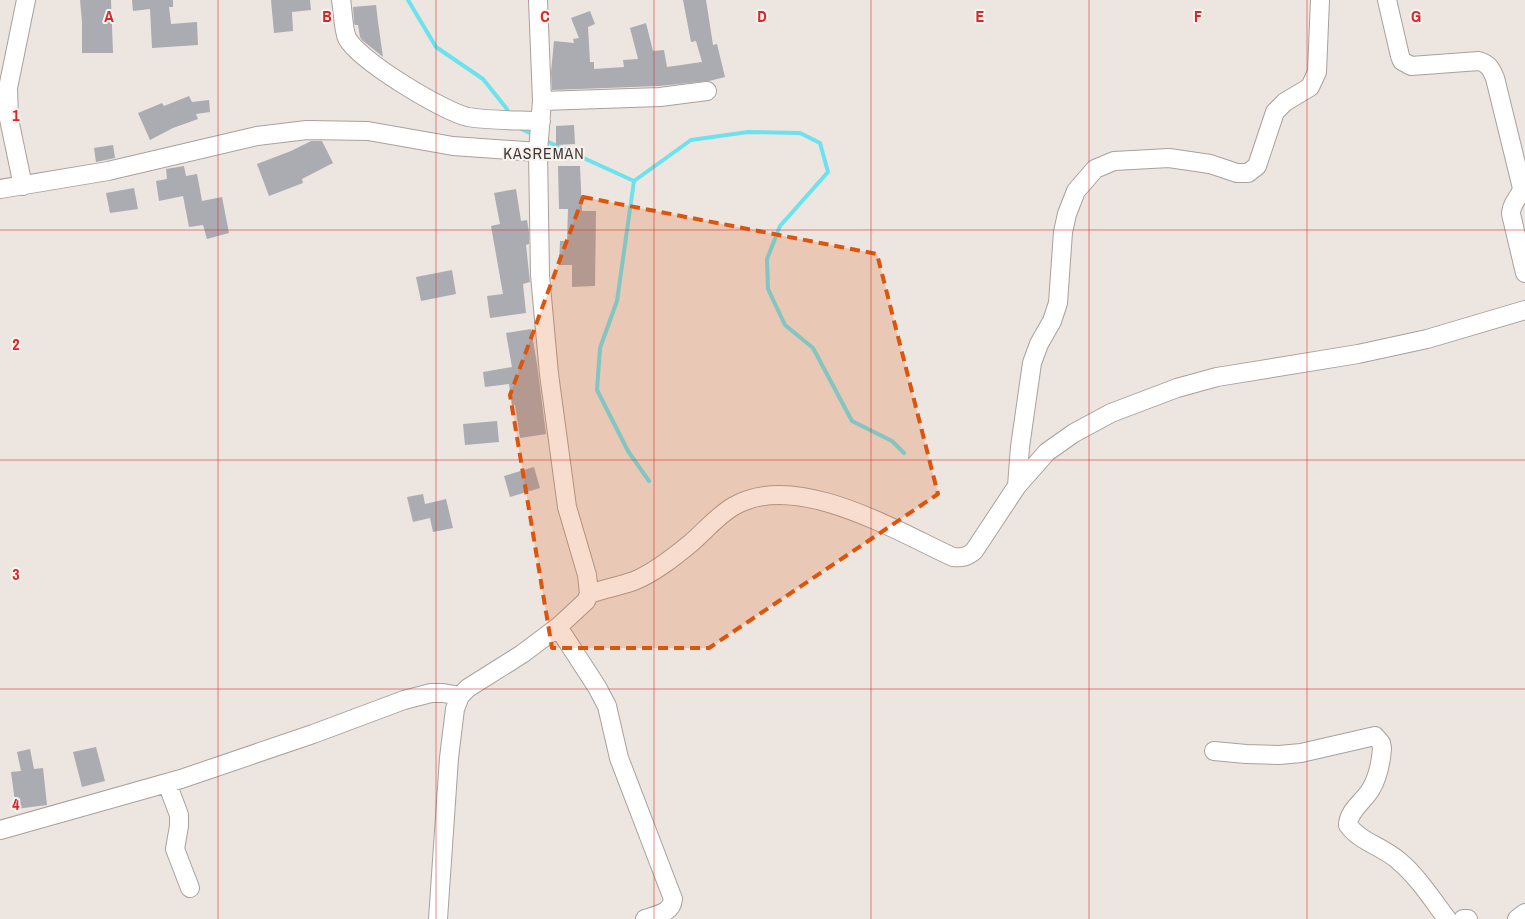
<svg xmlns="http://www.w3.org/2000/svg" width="1525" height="919" font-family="'Archivo Narrow',sans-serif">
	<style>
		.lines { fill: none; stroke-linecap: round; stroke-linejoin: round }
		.stream { stroke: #6ce2ef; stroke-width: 4 }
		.building { fill: #ababb2 }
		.minor-casing { stroke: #a8a19d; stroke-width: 20 }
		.minor { stroke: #fff; stroke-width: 18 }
		.marked { fill: #dd550c; fill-opacity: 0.2; stroke: #dd550c; stroke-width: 4; stroke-dasharray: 10 6; stroke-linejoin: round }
		.grid { fill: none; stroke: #d62828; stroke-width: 1; stroke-opacity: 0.55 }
		.labels { text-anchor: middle; stroke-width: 4; stroke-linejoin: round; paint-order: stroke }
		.quarter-label { font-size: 16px; letter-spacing: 1px; fill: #403936; stroke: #faf2ee }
		.grid-label { font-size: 16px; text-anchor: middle; font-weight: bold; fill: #d62828; stroke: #faf2ee; stroke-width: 4; stroke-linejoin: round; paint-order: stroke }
	</style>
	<rect width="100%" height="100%" fill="#ede5e0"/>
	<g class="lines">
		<!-- stream -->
		<path class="stream" d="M 408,0 L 436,47 L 483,79 L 507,109 L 508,114
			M 517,127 L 534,135
			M 544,140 L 634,181 L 617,301 L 600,348 L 597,390 L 628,451 L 649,481
			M 634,181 L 691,140 L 748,132 L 800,133 L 820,143 L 828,172 L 780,226 L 767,259 L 768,289 L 785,325 L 813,348 L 852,421 L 892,441 L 904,453"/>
	</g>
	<!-- building -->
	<path class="building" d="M 80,0 L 111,0 L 113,53 L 82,53 L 82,22 Z
		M 132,0 L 173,0 L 173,7 L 169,7 L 171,24 L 197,22 L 198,45 L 152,48 L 150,9 L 133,11 Z
		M 271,0 L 310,0 L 311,10 L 292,12 L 293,31 L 274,33 Z
		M 683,0 L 706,0 L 713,45 L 717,44 L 725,77 L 709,81 L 659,86 L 552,90 L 551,72 L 554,41 L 574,43 L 573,39 L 579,38 L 571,18 L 590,11 L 595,24 L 588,27 L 590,62 L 594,62 L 594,69 L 624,67 L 623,60 L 638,59 L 630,28 L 646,23 L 653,51 L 664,50 L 667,67 L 702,62 L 696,41 L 691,42 Z
		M 376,5 L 378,22 L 383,57 L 362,40 L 360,37 L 358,25 L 355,25 L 354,23 L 353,7 Z
		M 189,96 L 192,102 L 209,100 L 210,112 L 196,114 L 198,119 L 173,128 L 150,140 L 138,113 L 162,103 L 164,106 Z
		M 574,125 L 575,144 L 556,145 L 556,126 Z
		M 311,141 L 322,141 L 333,163 L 302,179 L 303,183 L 269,196 L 257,164 L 291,151 Z
		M 113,145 L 115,158 L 96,162 L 94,148 Z
		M 184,166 L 186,176 L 197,174 L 202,201 L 222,197 L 229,233 L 207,239 L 203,225 L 189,227 L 183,196 L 159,201 L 156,181 L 167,179 L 166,169 Z
		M 558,166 L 580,166 L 582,211 L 596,211 L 595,286 L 572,287 L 572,265 L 559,265 L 560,241 L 567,241 L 568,209 L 559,209 Z
		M 134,188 L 138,209 L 110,213 L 106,193 Z
		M 516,189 L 521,221 L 527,220 L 529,232 L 529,244 L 526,245 L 530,282 L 523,284 L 526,313 L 490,318 L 487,296 L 503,294 L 491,226 L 500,224 L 494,193 Z
		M 452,270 L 456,294 L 421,301 L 416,277 Z
		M 531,329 L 537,364 L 546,434 L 520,438 L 515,405 L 512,405 L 509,384 L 485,387 L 483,372 L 512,367 L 506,333 Z
		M 497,421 L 499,442 L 465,445 L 463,424 Z
		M 534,467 L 540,488 L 510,497 L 504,476 Z
		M 423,494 L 425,504 L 446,499 L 453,528 L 433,532 L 430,518 L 413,522 L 407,497 Z
		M 96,747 L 105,781 L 82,787 L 73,752 Z
		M 30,749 L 34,769 L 43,768 L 47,805 L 16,809 L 11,772 L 21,771 L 17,752 Z"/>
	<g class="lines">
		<defs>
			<path id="minor" d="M 341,0 C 343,10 343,29 347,38 C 358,60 444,112 468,117 C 492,121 518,120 541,121
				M 1387,0 L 1400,56 L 1402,61 L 1411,66 L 1479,61 C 1489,64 1491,69 1495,78 L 1522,188 C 1520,198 1511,202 1511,214 L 1525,273
				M 542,101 L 660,97 L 707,91
				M 23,186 L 9,119 L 8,88 L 26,0
				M 0,189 L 108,171 L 257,136 L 307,130 L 368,131 L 453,146 L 538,152
				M 1017,486 L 1020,447 L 1032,363 L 1039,344 L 1052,321 L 1058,303 L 1063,232 L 1067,214 L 1076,191 L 1095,169 L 1114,161 L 1169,158 L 1210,164 L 1237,173 L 1248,173 L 1257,166 L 1275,112 L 1285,102 L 1310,87 L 1317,72 L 1320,0
				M 589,594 C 604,589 619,586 634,581 C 654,573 674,557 691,543 C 705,531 718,515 734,506 C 796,470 896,531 953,557 C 962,558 967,557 974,551 L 1017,486 L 1047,452 L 1074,433 L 1111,413 L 1177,388 L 1217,377 L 1358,354 L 1427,339 L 1525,310
				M 558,627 L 597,687 L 607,706 L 619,758 L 673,899 C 672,913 656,915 645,919
				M 1214,751 L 1246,754 L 1279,755 L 1301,753 L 1375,736 L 1381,743 L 1382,748 C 1381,762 1378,777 1371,789 C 1364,801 1348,811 1348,825 C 1360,842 1384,847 1399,861 C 1418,877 1432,899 1447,919
				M 167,783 L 179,815 L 179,826 L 175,849 L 190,888
				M 0,830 L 181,779 L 313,734 L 404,700 L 431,693 L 443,693 L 460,696
				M 438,919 L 449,758 L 455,709 L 460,696 L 468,688 L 522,654 L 558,627 L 586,601 L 589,594 L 587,575 L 567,507 L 549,374 L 540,275 L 538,152 L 542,101 L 538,0
				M 1463,919 L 1468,919
				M 1517,919 L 1525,913"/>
		</defs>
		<!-- minor casing -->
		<use href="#minor" class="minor-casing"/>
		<!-- minor -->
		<use href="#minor" class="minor"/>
	</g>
	<!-- marked area -->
	<path class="marked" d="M 583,197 L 877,254 L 938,494 L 709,648 L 552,648 L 510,395 Z"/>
	<!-- grid -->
	<path class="grid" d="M 218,0 L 218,919M 436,0 L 436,919M 654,0 L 654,919M 871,0 L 871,919M 1089,0 L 1089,919M 1307,0 L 1307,919M 0,230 L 1525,230M 0,460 L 1525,460M 0,689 L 1525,689"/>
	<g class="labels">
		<!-- quarter labels -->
		<g class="quarter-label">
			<text x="544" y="159">KASREMAN</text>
		</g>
	</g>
	<g class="grid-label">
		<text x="109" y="22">A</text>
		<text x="327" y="22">B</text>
		<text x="545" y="22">C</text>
		<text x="762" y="22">D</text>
		<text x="980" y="22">E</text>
		<text x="1198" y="22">F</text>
		<text x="1416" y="22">G</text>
		<text x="16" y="121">1</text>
		<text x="16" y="350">2</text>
		<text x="16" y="580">3</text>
		<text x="16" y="810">4</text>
	</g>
</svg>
